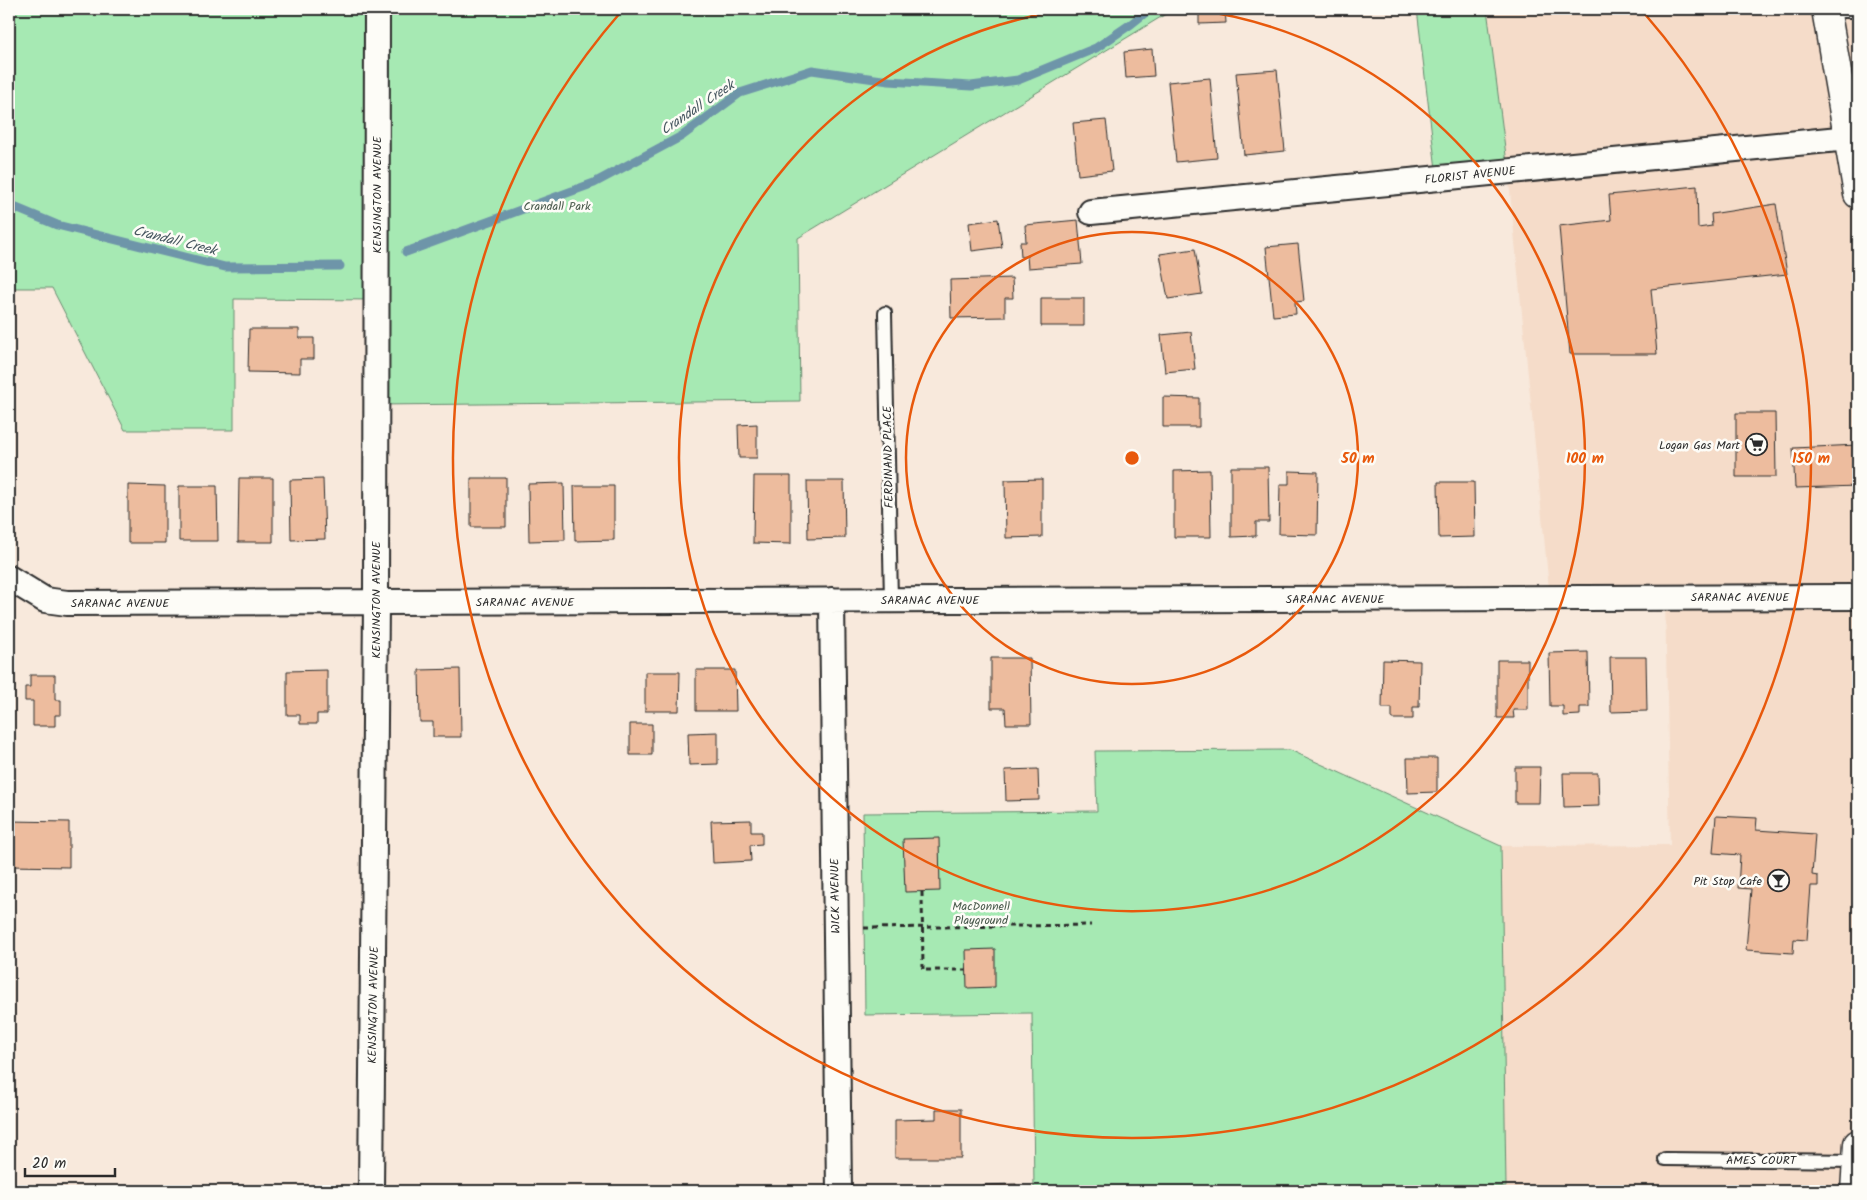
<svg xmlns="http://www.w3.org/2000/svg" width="1867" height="1200" font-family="Kalam,sans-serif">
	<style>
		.built { fill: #f5dcc9 }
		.green { fill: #a6e9b3; stroke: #688a6f }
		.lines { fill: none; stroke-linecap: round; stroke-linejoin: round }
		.stream { stroke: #6e95a9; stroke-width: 9 }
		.building { fill: #edbc9e; stroke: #2b2b2b }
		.lane-casing { stroke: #2b2b2b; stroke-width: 16 }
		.street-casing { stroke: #2b2b2b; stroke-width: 28 }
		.secondary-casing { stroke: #2b2b2b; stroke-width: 31 }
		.path { stroke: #2b2b2b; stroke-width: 3; stroke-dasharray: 5 4; stroke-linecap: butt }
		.lane { stroke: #fdfcf7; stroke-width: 12 }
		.street { stroke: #fdfcf7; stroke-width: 24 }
		.secondary { stroke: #fdfcf7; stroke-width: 28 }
		.ring { fill: none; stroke: #e8590c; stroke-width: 2.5 }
		.labels { text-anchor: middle; stroke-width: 5; stroke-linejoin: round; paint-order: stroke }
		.street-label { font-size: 12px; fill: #2b2b2b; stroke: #fdfcf7 }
		.park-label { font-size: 12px; fill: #4a5a4d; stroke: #fdfcf7 }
		.poi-label { font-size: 12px; fill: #2b2b2b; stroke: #fdfcf7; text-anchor: end }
		.water-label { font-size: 14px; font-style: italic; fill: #475760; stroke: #fdfcf7 }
		.centre { fill: #e8590c; stroke: #fdfcf7; stroke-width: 2.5 }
		.ring-label { font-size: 15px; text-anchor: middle; font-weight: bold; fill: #e8590c; stroke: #fdfcf7; stroke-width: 5; stroke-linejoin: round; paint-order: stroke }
	</style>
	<rect width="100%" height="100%" fill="#f8e9dc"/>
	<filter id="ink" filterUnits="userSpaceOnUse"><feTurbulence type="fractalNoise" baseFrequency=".02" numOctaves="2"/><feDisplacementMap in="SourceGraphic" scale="10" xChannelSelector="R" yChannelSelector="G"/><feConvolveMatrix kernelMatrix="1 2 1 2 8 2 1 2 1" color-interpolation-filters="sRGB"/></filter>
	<g filter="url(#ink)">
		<!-- built -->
		<path class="built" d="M 1487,9 L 1858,9 L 1858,1191 L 1506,1191 L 1501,846 L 1670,845 L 1665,598 L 1550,598 L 1508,171 Z"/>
		<!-- green -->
		<path class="green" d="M 9,9 L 1174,9 L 798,238 L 800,401 L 376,405 L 377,300 L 234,299 L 234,430 L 125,430 L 52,288 L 9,288 Z
			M 1417,9 L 1487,9 L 1508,171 L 1437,178 Z
			M 1290,750 L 1501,846 L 1506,1187 L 1034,1191 L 1032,1013 L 865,1015 L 863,813 L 1097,811 L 1095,751 Z"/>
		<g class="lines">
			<!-- stream -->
			<path class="stream" d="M 9,205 L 57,225 L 225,267 L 340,266
				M 406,252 L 594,183 L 682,136 L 740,93 L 812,70 L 889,81 L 971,86 L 1018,80 L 1096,48 L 1131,24 L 1150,9"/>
		</g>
		<!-- building -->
		<path class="building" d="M 1199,9 L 1225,9 L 1226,23 L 1199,24 Z
			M 1152,49 L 1154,76 L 1126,78 L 1124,52 Z
			M 1277,70 L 1285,151 L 1244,155 L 1236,73 Z
			M 1210,78 L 1217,158 L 1176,162 L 1168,82 Z
			M 1106,120 L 1112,171 L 1078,175 L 1073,123 Z
			M 1697,186 L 1698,228 L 1712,226 L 1711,214 L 1776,204 L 1787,274 L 1651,289 L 1657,354 L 1570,354 L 1559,226 L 1611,220 L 1609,195 Z
			M 998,219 L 1002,247 L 972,251 L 969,223 Z
			M 1078,220 L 1082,264 L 1028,268 L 1027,256 L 1021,257 L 1020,242 L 1026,242 L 1025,225 Z
			M 1298,244 L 1304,301 L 1295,302 L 1296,314 L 1273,316 L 1266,247 Z
			M 1195,249 L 1202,294 L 1168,299 L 1160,254 Z
			M 1012,278 L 1013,298 L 1005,298 L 1005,317 L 951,318 L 950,280 Z
			M 1041,298 L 1084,298 L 1084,326 L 1041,326 Z
			M 249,329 L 299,329 L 299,338 L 314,338 L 314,359 L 300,359 L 300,373 L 248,372 Z
			M 1191,332 L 1195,369 L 1165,372 L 1161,335 Z
			M 9,372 L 10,372 L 9,473 Z
			M 1163,397 L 1199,398 L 1199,427 L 1163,427 Z
			M 1736,413 L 1775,413 L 1776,477 L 1736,477 Z
			M 757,424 L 757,458 L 739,458 L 738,425 Z
			M 1858,445 L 1858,486 L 1795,488 L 1793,448 Z
			M 1231,467 L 1268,467 L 1269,522 L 1256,522 L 1256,536 L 1231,537 Z
			M 1210,470 L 1211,537 L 1174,537 L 1174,471 Z
			M 1289,471 L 1318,472 L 1317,535 L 1279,534 L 1280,484 L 1289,484 Z
			M 754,476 L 791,476 L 791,544 L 753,543 Z
			M 239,478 L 273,478 L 273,542 L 238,542 Z
			M 471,478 L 506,478 L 506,527 L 471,527 Z
			M 323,479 L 325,539 L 291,540 L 290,480 Z
			M 1042,479 L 1042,537 L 1006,538 L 1005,480 Z
			M 807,481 L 844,481 L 845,538 L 808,539 Z
			M 1438,482 L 1474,482 L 1475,537 L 1439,538 Z
			M 564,483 L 565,540 L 529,541 L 528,484 Z
			M 128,485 L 165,486 L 165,543 L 128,543 Z
			M 179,486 L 217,486 L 218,541 L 179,541 Z
			M 574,486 L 614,486 L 614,540 L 575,541 Z
			M 1588,652 L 1589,707 L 1580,707 L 1580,715 L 1563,716 L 1563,706 L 1550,706 L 1549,653 Z
			M 1610,657 L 1646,657 L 1647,711 L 1611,712 Z
			M 991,658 L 1030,658 L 1031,724 L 1006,724 L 1005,708 L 991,708 Z
			M 1383,660 L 1420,661 L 1419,707 L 1413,707 L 1413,719 L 1392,719 L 1392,708 L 1382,708 Z
			M 1497,660 L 1528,660 L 1528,710 L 1513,710 L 1514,718 L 1497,718 Z
			M 460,669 L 461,737 L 433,737 L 433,722 L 420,722 L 419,670 Z
			M 327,670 L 327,714 L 317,714 L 317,724 L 300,724 L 300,715 L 287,715 L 287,671 Z
			M 696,670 L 735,670 L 736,711 L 696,711 Z
			M 645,672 L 680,672 L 679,711 L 645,711 Z
			M 30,675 L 55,675 L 55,700 L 61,700 L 61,715 L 55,715 L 55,726 L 33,726 L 33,701 L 25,701 L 25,687 L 30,687 Z
			M 630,724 L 652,724 L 652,755 L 630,755 Z
			M 718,732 L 718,764 L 689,765 L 688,733 Z
			M 1407,758 L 1437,758 L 1437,792 L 1408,793 Z
			M 1515,767 L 1540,767 L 1539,803 L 1515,803 Z
			M 1038,769 L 1039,800 L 1006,801 L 1005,770 Z
			M 1563,773 L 1598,773 L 1599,806 L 1564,807 Z
			M 1716,816 L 1757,818 L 1756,830 L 1815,834 L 1812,875 L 1818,876 L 1818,886 L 1811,886 L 1807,940 L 1794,939 L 1793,953 L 1746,950 L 1751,889 L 1738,888 L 1740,855 L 1713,853 Z
			M 751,820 L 751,832 L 762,832 L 762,844 L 750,845 L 751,861 L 713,863 L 711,821 Z
			M 9,821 L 69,822 L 69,867 L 9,866 Z
			M 939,838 L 940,891 L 905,892 L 903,839 Z
			M 995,949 L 995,987 L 967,988 L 966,950 Z
			M 936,1109 L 961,1109 L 961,1158 L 895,1158 L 895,1120 L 936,1119 Z
			M 1016,1184 L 1016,1191 L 982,1191 L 982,1185 Z"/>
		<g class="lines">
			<defs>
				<path id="lane" d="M 1827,11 L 1858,11
					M 885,313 L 891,600
					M 1665,1159 L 1857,1161"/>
				<path id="street" d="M 1091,212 L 1849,138
					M 9,578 L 45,600 L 67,603 L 1858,597
					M 832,600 L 839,1191
					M 371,1191 L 376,603 L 377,9"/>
				<path id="secondary" d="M 1826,9 L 1858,194
					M 1855,1191 L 1858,1144"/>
			</defs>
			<!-- lane casing -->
			<use href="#lane" class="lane-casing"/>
			<!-- street casing -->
			<use href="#street" class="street-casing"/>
			<!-- secondary casing -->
			<use href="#secondary" class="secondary-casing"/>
			<!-- path -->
			<path class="path" d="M 922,892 L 923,970 L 967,970
				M 864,928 L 1091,925"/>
			<!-- lane -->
			<use href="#lane" class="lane"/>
			<!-- street -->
			<use href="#street" class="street"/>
			<!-- secondary -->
			<use href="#secondary" class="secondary"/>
		</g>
	</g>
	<!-- distance rings -->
	<g class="ring">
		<circle cx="1132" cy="458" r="226"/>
		<path d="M1191 9A453 453 0 1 1 1073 9"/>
		<path d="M1644 13A679 679 0 1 1 620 13"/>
	</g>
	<!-- icons -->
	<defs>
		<symbol id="supermarket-ring" viewBox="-11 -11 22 22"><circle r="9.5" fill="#fdfcf7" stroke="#2b2b2b" stroke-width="1.5"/><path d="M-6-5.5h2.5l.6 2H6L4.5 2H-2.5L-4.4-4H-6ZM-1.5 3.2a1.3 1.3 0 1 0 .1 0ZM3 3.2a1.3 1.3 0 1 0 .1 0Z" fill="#2b2b2b"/></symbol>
		<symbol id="bar-ring" viewBox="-11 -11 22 22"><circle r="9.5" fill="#fdfcf7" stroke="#2b2b2b" stroke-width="1.5"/><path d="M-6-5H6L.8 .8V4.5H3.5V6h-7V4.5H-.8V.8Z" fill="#2b2b2b"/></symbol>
	</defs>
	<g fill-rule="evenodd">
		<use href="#supermarket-ring" x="1744" y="432" width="25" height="25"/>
		<use href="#bar-ring" x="1766" y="868" width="25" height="25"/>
	</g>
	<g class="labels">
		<!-- street labels -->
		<g class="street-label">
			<text transform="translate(1470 175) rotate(-6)" y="4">FLORIST AVENUE</text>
			<text transform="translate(377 195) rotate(-90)" y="4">KENSINGTON AVENUE</text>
			<text transform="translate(888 457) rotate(-91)" y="4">FERDINAND PLACE</text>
			<text x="1740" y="601">SARANAC AVENUE</text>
			<text x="1335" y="603">SARANAC AVENUE</text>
			<text transform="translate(376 600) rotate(-90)" y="4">KENSINGTON AVENUE</text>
			<text x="930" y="604">SARANAC AVENUE</text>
			<text x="525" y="606">SARANAC AVENUE</text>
			<text x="120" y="607">SARANAC AVENUE</text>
			<text transform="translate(835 896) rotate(-91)" y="4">WICK AVENUE</text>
			<text transform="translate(373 1005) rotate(-89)" y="4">KENSINGTON AVENUE</text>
			<text x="1761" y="1164">AMES COURT</text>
		</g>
		<!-- park labels -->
		<g class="park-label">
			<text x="557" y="210">Crandall Park</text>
			<text x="981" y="910">MacDonnell<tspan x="981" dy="14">Playground</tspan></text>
		</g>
		<!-- poi labels -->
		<g class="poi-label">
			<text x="1740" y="449">Logan Gas Mart</text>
			<text x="1762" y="885">Pit Stop Cafe</text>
		</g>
		<!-- water labels -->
		<g class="water-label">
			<text transform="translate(697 107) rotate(-34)" y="5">Crandall Creek</text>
			<text transform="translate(175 240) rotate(14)" y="5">Crandall Creek</text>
		</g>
	</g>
	<circle cx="1132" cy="458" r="8" class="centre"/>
	<g class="ring-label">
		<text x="1358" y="463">50 m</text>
		<text x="1585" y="463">100 m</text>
		<text x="1811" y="463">150 m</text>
	</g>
	<!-- margin -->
	<rect width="1867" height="1200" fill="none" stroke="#fdfcf7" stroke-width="30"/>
	<rect x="15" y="15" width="1837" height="1170" fill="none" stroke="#2b2b2b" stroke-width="2" filter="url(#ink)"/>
	<!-- scale -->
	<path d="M25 1168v8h90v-8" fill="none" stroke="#2b2b2b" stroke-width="2.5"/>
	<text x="32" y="1168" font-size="15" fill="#2b2b2b" stroke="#fdfcf7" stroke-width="4" paint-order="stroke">20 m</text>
</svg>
